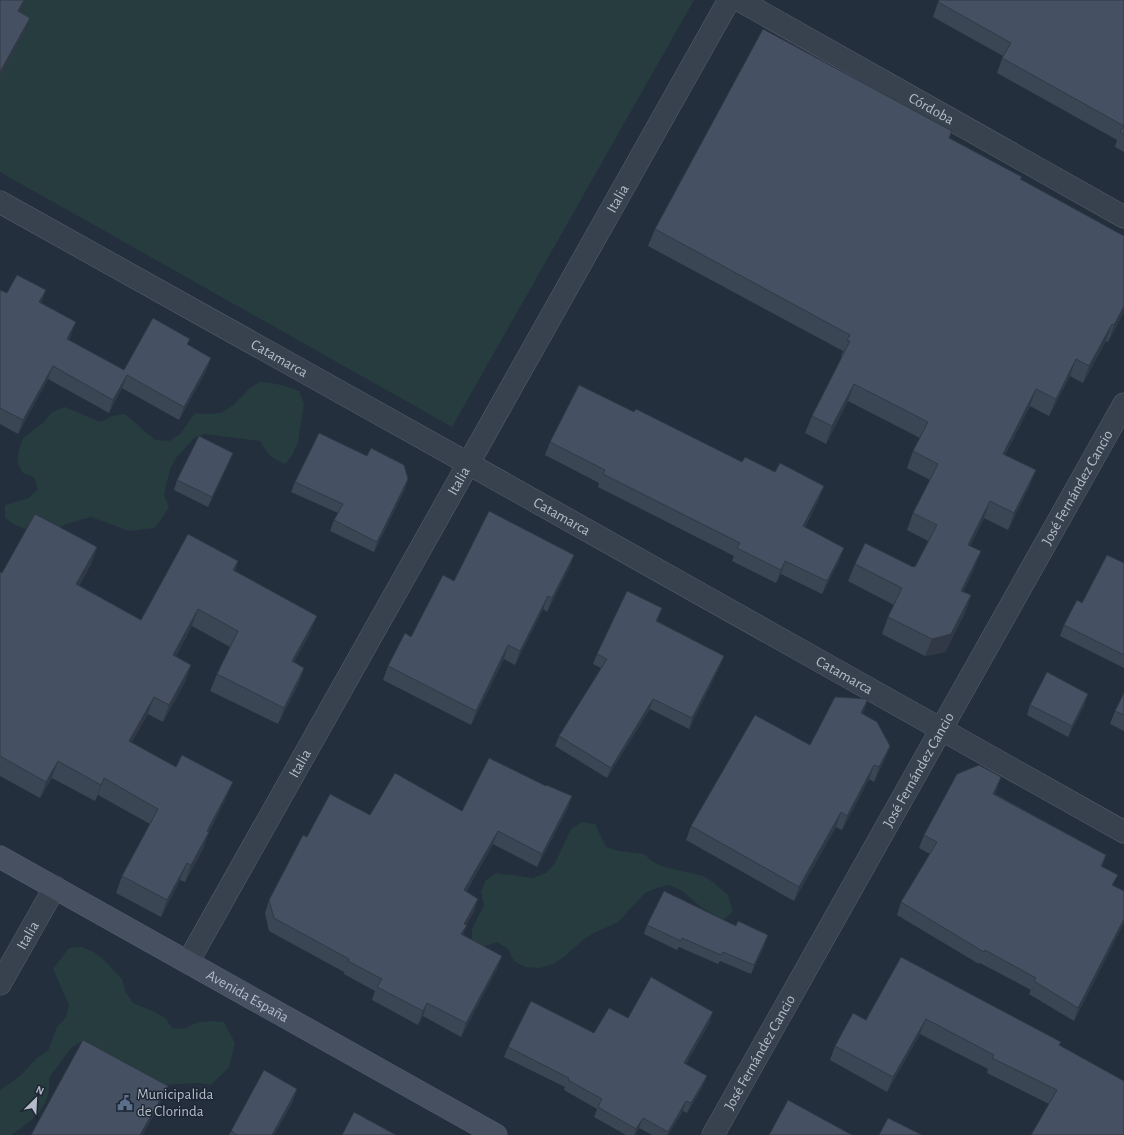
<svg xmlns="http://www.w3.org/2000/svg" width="1124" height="1135" font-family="'Alegreya Sans',sans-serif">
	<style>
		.green { fill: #263c3f }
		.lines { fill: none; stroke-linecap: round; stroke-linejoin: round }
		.minor-casing { stroke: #565f6c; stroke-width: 23 }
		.tertiary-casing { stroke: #565f6c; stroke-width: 23 }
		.secondary-casing { stroke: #565f6c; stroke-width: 23 }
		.minor { stroke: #38414e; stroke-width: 22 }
		.tertiary { stroke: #38414e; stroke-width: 22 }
		.secondary { stroke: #465061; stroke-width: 22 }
		.wall { fill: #3b4654 }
		.shaded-wall { fill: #303945 }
		.building { fill: #455162; stroke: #303945 }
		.labels { text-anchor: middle; stroke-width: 3; stroke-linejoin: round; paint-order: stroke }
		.street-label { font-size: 15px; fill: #b4bcc9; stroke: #1d2633 }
		.poi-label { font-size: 15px; fill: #b4bcc9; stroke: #1d2633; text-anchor: start }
	</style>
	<rect width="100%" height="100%" fill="#242f3e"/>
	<!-- green -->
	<path class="green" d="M 0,0 L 694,0 L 452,427 L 0,172 Z
		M 260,382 C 275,383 285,385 299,391 L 304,404 L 298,442 L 293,454 L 285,464 C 271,458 268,455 260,441 L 205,434 L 194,438 L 176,458 L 170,469 L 164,495 L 169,507 L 163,517 L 154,528 L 129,531 L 91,517 L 66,524 L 55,530 L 28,530 L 15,525 L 5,518 L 5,505 L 29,498 L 38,489 L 34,477 L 23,473 L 17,462 L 19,449 L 23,438 L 44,422 L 52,412 L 65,407 L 101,422 L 112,416 L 125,414 L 155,440 L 169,441 L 180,434 L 195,413 L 208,414 L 221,413 L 232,406 L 250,388 Z
		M 582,822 L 595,824 L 606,847 L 619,851 L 644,854 L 653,862 L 665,867 L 703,876 L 713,882 L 728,895 L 733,912 L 723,920 L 701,907 L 681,890 L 669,885 L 657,888 L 645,893 L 618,922 L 594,933 L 583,940 L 564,957 L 553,964 L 539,968 L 525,967 L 514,961 L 508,949 L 497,942 L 485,946 L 472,942 L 472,929 L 484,905 L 481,892 L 486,880 L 496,873 L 533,878 L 546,873 L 555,863 L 571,829 Z
		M 81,947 L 94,952 L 104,960 L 122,979 L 125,991 L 133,1003 L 155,1012 L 165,1018 L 173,1029 L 186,1028 L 198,1022 L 212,1021 L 224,1022 L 235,1043 L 229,1067 L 211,1085 L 198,1083 L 160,1085 L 104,1052 L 80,1042 L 70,1049 L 49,1078 L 49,1091 L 45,1103 L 39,1113 L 19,1130 L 11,1135 L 0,1135 L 0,1090 L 20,1076 L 37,1058 L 48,1051 L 57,1027 L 66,1017 L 69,1005 L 53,969 L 69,948 Z"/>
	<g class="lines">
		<defs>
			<g id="minor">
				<path id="s1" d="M 739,0 L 1124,217"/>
				<path id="s2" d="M 0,202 L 469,464 L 1124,832"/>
				<path id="s3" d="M 188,962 L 729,0"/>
				<path id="s4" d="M 713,1135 L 1124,404"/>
			</g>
			<g id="tertiary">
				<path id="s5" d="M 0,984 L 55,887"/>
			</g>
			<g id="secondary">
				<path id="s6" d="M 0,857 L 496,1135"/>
			</g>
		</defs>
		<!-- minor casing -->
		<use href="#minor" class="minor-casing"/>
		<!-- tertiary casing -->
		<use href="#tertiary" class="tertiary-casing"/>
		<!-- secondary casing -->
		<use href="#secondary" class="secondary-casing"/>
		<!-- minor -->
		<use href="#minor" class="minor"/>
		<!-- tertiary -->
		<use href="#tertiary" class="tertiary"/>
		<!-- secondary -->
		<use href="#secondary" class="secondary"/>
	</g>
	<!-- wall -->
	<path class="wall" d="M 1124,0 L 1124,152 L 1115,147 L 1117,140 L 997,73 L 1003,56 L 933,17 L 938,2 Z
		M 950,138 L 1021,179 L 1124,236 L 1124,312 L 1108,342 L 1106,341 L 1083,383 L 1070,376 L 1049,416 L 1030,406 L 1005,455 L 1036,470 L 1029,487 L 1008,530 L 984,518 L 970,546 L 974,569 L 963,592 L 971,595 L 965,613 L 945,652 L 925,656 L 882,634 L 888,617 L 894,605 L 848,581 L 855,564 L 915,567 L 928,541 L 907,530 L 913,513 L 930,480 L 907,468 L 913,451 L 920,438 L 848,401 L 826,444 L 805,433 L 812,416 L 842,357 L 841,357 L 843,351 L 648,246 L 655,229 Z
		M 0,290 L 7,293 L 46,290 L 41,303 L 71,335 L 69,340 L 124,370 L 188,345 L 211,358 L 206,371 L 179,420 L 122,388 L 109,413 L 48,379 L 18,434 L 0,424 Z
		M 634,412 L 742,462 L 819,499 L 805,527 L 839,561 L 822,594 L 781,574 L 776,583 L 732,561 L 734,556 L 598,487 L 599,483 L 545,455 L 550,442 Z
		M 367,456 L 405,489 L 374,552 L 330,531 L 334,520 L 338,513 L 291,492 L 295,482 Z
		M 229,463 L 208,507 L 174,490 L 177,480 Z
		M 97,547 L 91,564 L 79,586 L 141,620 L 238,561 L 235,571 L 310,633 L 294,662 L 304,668 L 298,685 L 278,724 L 210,691 L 217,674 L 230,647 L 192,626 L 176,656 L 191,665 L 185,682 L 163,722 L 148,714 L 131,743 L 226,798 L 209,832 L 203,849 L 185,882 L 180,880 L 161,917 L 116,893 L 122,876 L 150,824 L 98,795 L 95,801 L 52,778 L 40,798 L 0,776 L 0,572 L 2,573 Z
		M 574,555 L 569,568 L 547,612 L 543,609 L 515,665 L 504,659 L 471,725 L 383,680 L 388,666 L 454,581 Z
		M 1124,563 L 1124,668 L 1060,636 L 1064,625 L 1082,603 Z
		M 662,608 L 657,621 L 724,656 L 720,666 L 689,729 L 650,709 L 607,778 L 555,746 L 559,736 L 601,668 L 593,664 L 597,654 Z
		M 1124,693 L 1124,731 L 1110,724 L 1115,711 Z
		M 1085,704 L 1068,737 L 1027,715 L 1030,705 Z
		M 863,714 L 890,746 L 884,761 L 874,782 L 869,779 L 842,830 L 836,827 L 794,901 L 686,840 L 691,826 L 810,745 Z
		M 1001,777 L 995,794 L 1106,855 L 1102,867 L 1114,886 L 1124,891 L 1124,923 L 1074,1021 L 1029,994 L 1031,990 L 980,963 L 979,964 L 897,915 L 901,902 L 930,854 L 919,848 L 924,835 Z
		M 546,786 L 572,796 L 567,810 L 537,867 L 493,844 L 466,892 L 474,912 L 466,925 L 463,935 L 497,969 L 461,1037 L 423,1016 L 418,1025 L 372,1000 L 375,991 L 344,974 L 344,972 L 269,931 L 265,913 L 269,900 L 307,837 L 370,815 L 462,811 Z
		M 647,925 L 765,944 L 751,974 L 720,961 L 718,964 L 679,947 L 677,950 L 644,934 Z
		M 901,957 L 1059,1045 L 1124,1081 L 1049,1104 L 987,1073 L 988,1069 L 920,1034 L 887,1092 L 830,1060 L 835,1046 L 866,1020 Z
		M 628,1018 L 710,1022 L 686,1064 L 703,1086 L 687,1113 L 683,1111 L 668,1135 L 652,1135 L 639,1128 L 635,1135 L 626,1135 L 594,1117 L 597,1109 L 564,1090 L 565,1087 L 504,1057 L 508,1047 L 594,1033 Z
		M 297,1089 L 292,1103 L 274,1135 L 229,1135 L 231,1131 Z"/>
	<!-- shaded-wall -->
	<path class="shaded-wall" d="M 24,0 L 25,0 L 13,26 L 18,11 Z
		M 30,18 L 25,32 L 0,77 L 0,72 Z
		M 46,290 L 41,304 L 39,302 Z
		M 1124,306 L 1124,312 L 1108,342 L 1114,325 Z
		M 76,322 L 71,335 L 62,352 L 67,339 Z
		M 1112,324 L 1106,341 L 1083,383 L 1089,366 Z
		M 211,358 L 206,371 L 179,420 L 184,407 Z
		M 1076,359 L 1070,376 L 1049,416 L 1056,399 Z
		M 53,366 L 48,379 L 18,434 L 23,420 Z
		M 127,375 L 122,388 L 109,413 L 113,400 Z
		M 854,384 L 848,401 L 826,444 L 832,426 Z
		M 1036,389 L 1030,406 L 997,471 L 1003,454 Z
		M 233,453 L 229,463 L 208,507 L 212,497 Z
		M 1036,470 L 1029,487 L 1008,530 L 1014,513 Z
		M 408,479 L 405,489 L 374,552 L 377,542 Z
		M 824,486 L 819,499 L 798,539 L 803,526 Z
		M 990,501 L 984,518 L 962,562 L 968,545 Z
		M 97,547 L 91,564 L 70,601 L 76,584 Z
		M 844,548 L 839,561 L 822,594 L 827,581 Z
		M 981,551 L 974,569 L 955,608 L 961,591 Z
		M 574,555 L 569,568 L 547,612 L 552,598 Z
		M 238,561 L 232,578 L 233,570 Z
		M 785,561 L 781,574 L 776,583 L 781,570 Z
		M 971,595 L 965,613 L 945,652 L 925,656 L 932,639 Z
		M 548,596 L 543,609 L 515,665 L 520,651 Z
		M 198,609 L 192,626 L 167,672 L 173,655 Z
		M 317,616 L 310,633 L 285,678 L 292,661 Z
		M 508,645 L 504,659 L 471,725 L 476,711 Z
		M 724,656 L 720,666 L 689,729 L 692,718 Z
		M 191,665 L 185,682 L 163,722 L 169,705 Z
		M 304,668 L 298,685 L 278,724 L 284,708 Z
		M 1088,694 L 1085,704 L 1068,737 L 1072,726 Z
		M 154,697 L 148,714 L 123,758 L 129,741 Z
		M 653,699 L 650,709 L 607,778 L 611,768 Z
		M 868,699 L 863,714 L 861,713 Z
		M 890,746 L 884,761 L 874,782 L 879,767 Z
		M 58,761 L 52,778 L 40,798 L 46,782 Z
		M 874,765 L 869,779 L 842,830 L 847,816 Z
		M 1001,777 L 997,790 L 989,806 L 993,794 Z
		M 104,778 L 98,795 L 95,801 L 101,785 Z
		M 233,782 L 226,798 L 205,839 L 209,832 L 203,849 L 185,882 L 191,865 L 207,831 Z
		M 572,796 L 567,810 L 537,867 L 542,854 Z
		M 841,812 L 836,827 L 794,901 L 799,887 Z
		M 498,831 L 493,844 L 459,903 L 464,890 Z
		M 187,863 L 180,880 L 161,917 L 167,900 Z
		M 478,899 L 474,912 L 459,937 L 464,924 Z
		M 1124,919 L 1124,923 L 1074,1021 L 1078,1008 Z
		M 467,925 L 462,938 L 461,934 Z
		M 768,935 L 765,944 L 751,974 L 754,965 Z
		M 502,956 L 497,969 L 461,1037 L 466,1023 Z
		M 427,1003 L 423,1016 L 418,1025 L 423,1011 Z
		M 713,1012 L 710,1022 L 680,1074 L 684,1063 Z
		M 926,1019 L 920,1034 L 887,1092 L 893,1077 Z
		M 707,1076 L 703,1086 L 687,1113 L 691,1103 Z
		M 168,1086 L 162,1100 L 143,1135 L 140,1135 Z
		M 297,1089 L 292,1103 L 274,1135 L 272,1135 Z
		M 686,1101 L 683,1111 L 668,1135 L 667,1135 L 668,1132 Z
		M 643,1118 L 639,1128 L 635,1135 L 634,1135 L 636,1129 Z"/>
	<!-- building -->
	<path class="building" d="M 0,0 L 24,0 L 18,11 L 30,18 L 0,72 Z
		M 939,0 L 1124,0 L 1124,135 L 1120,132 L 1124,126 L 1002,58 L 1011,43 L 938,2 Z
		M 763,29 L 952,131 L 949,138 L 1022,177 L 1020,179 L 1124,236 L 1124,306 L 1114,325 L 1112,324 L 1089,366 L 1076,359 L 1056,399 L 1036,389 L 1003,454 L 1036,470 L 1014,513 L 990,501 L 968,545 L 981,551 L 961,591 L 971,595 L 951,634 L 932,639 L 888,617 L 902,588 L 855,564 L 865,543 L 913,567 L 913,566 L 915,567 L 937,525 L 913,513 L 938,464 L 913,451 L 928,422 L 854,384 L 832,426 L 812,416 L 850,341 L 847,340 L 850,335 L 655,229 Z
		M 17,275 L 46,290 L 39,302 L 76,322 L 67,339 L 124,370 L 153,318 L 190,339 L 187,344 L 211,358 L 184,407 L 127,375 L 113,400 L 53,366 L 23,420 L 0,408 L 0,290 L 7,293 Z
		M 579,385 L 634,412 L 636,409 L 742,462 L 745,457 L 775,472 L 780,463 L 824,486 L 803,526 L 844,548 L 827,581 L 785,561 L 781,570 L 737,548 L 740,543 L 603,474 L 605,470 L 550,442 Z
		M 319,433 L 367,456 L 371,448 L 404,465 L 408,479 L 377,542 L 334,520 L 343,504 L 295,482 Z
		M 199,436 L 233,453 L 212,497 L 177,480 Z
		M 489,511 L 574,555 L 552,598 L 548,596 L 520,651 L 508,645 L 476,711 L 388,666 L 405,633 L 411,637 L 443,575 L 454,581 Z
		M 35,514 L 97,547 L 76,584 L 141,620 L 188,534 L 238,561 L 233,570 L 317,616 L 292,661 L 304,668 L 284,708 L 217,674 L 238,631 L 198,609 L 173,655 L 191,665 L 169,705 L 154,697 L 129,741 L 176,767 L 182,755 L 233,782 L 207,831 L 209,832 L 191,865 L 187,863 L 167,900 L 122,876 L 158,809 L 104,778 L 101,785 L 58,761 L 46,782 L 0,756 L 0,572 L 2,573 Z
		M 1107,555 L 1124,563 L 1124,655 L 1064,625 L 1077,600 L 1082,603 Z
		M 627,591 L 662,608 L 656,621 L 724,656 L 692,718 L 653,699 L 611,768 L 559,736 L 607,659 L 597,654 Z
		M 1047,672 L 1088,694 L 1072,726 L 1030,705 Z
		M 1124,693 L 1124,715 L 1115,711 Z
		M 835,697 L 868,699 L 861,713 L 877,722 L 890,746 L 879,767 L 874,765 L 847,816 L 841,812 L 799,887 L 691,826 L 755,715 L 810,745 Z
		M 489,758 L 546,786 L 546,785 L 572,796 L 542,854 L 498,831 L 464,890 L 478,899 L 464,924 L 467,925 L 461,934 L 502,956 L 466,1023 L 427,1003 L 423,1011 L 377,987 L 382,979 L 348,961 L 349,959 L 274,918 L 269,900 L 303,835 L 307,837 L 330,794 L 370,815 L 395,773 L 462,811 Z
		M 979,765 L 1001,777 L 993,794 L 1106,855 L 1101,866 L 1118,875 L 1112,885 L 1124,891 L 1124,919 L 1078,1008 L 1034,981 L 1036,978 L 985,950 L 984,952 L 901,902 L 937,842 L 924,835 L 957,774 Z
		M 664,891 L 736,926 L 738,921 L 768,935 L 754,965 L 723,952 L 721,955 L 682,938 L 681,941 L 647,925 Z
		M 901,957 L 1061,1042 L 1059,1045 L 1124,1081 L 1124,1135 L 1031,1135 L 1057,1090 L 992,1058 L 994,1055 L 926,1019 L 893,1077 L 835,1046 L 853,1013 L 866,1020 Z
		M 651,977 L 713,1012 L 684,1063 L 707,1076 L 691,1103 L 686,1101 L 668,1132 L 643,1118 L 636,1129 L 598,1107 L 602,1099 L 568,1080 L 569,1078 L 508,1047 L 531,1001 L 594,1033 L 609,1008 L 628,1018 Z
		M 83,1040 L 168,1086 L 140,1135 L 31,1135 Z
		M 264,1070 L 297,1089 L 272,1135 L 237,1135 L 231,1131 Z
		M 788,1100 L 852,1135 L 769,1135 Z
		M 354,1112 L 396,1135 L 342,1135 Z
		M 888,1118 L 922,1135 L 879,1135 Z"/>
	<!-- icons -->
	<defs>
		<symbol id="civic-bare" viewBox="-9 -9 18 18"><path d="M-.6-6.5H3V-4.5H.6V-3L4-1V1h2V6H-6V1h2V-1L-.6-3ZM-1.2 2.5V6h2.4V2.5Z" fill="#5c6f8a" stroke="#1d2633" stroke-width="2.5" paint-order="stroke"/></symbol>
	</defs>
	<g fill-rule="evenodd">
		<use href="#civic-bare" x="114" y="1092" width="22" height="22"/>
	</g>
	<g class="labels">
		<!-- street labels -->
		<g class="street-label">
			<text dy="5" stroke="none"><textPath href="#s1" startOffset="221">Córdoba</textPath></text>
			<text dy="5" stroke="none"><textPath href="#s3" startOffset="876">Italia</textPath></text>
			<text dy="5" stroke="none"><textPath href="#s2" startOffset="320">Catamarca</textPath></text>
			<text dy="5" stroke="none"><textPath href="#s3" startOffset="552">Italia</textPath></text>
			<text dy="5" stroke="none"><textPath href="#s4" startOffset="743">José Fernández Cancio</textPath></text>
			<text dy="5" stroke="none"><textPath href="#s2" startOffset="644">Catamarca</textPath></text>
			<text dy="5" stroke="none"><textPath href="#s2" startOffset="968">Catamarca</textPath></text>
			<text dy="5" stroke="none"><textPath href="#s3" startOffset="228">Italia</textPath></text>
			<text dy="5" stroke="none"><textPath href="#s4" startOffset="419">José Fernández Cancio</textPath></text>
			<text dy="5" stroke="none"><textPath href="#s5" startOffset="56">Italia</textPath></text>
			<text dy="5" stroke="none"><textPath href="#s6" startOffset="284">Avenida España</textPath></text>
			<text dy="5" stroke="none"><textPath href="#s4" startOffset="95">José Fernández Cancio</textPath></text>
		</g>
		<!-- poi labels -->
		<g class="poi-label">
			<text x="137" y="1099">Municipalida<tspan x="137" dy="17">de Clorinda</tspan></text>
		</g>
	</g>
	<!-- north arrow -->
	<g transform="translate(36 1099) rotate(24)" stroke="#1d2633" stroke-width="3" paint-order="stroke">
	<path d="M0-3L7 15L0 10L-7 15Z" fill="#b4bcc9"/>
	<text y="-6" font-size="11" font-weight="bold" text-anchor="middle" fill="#b4bcc9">N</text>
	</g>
</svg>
